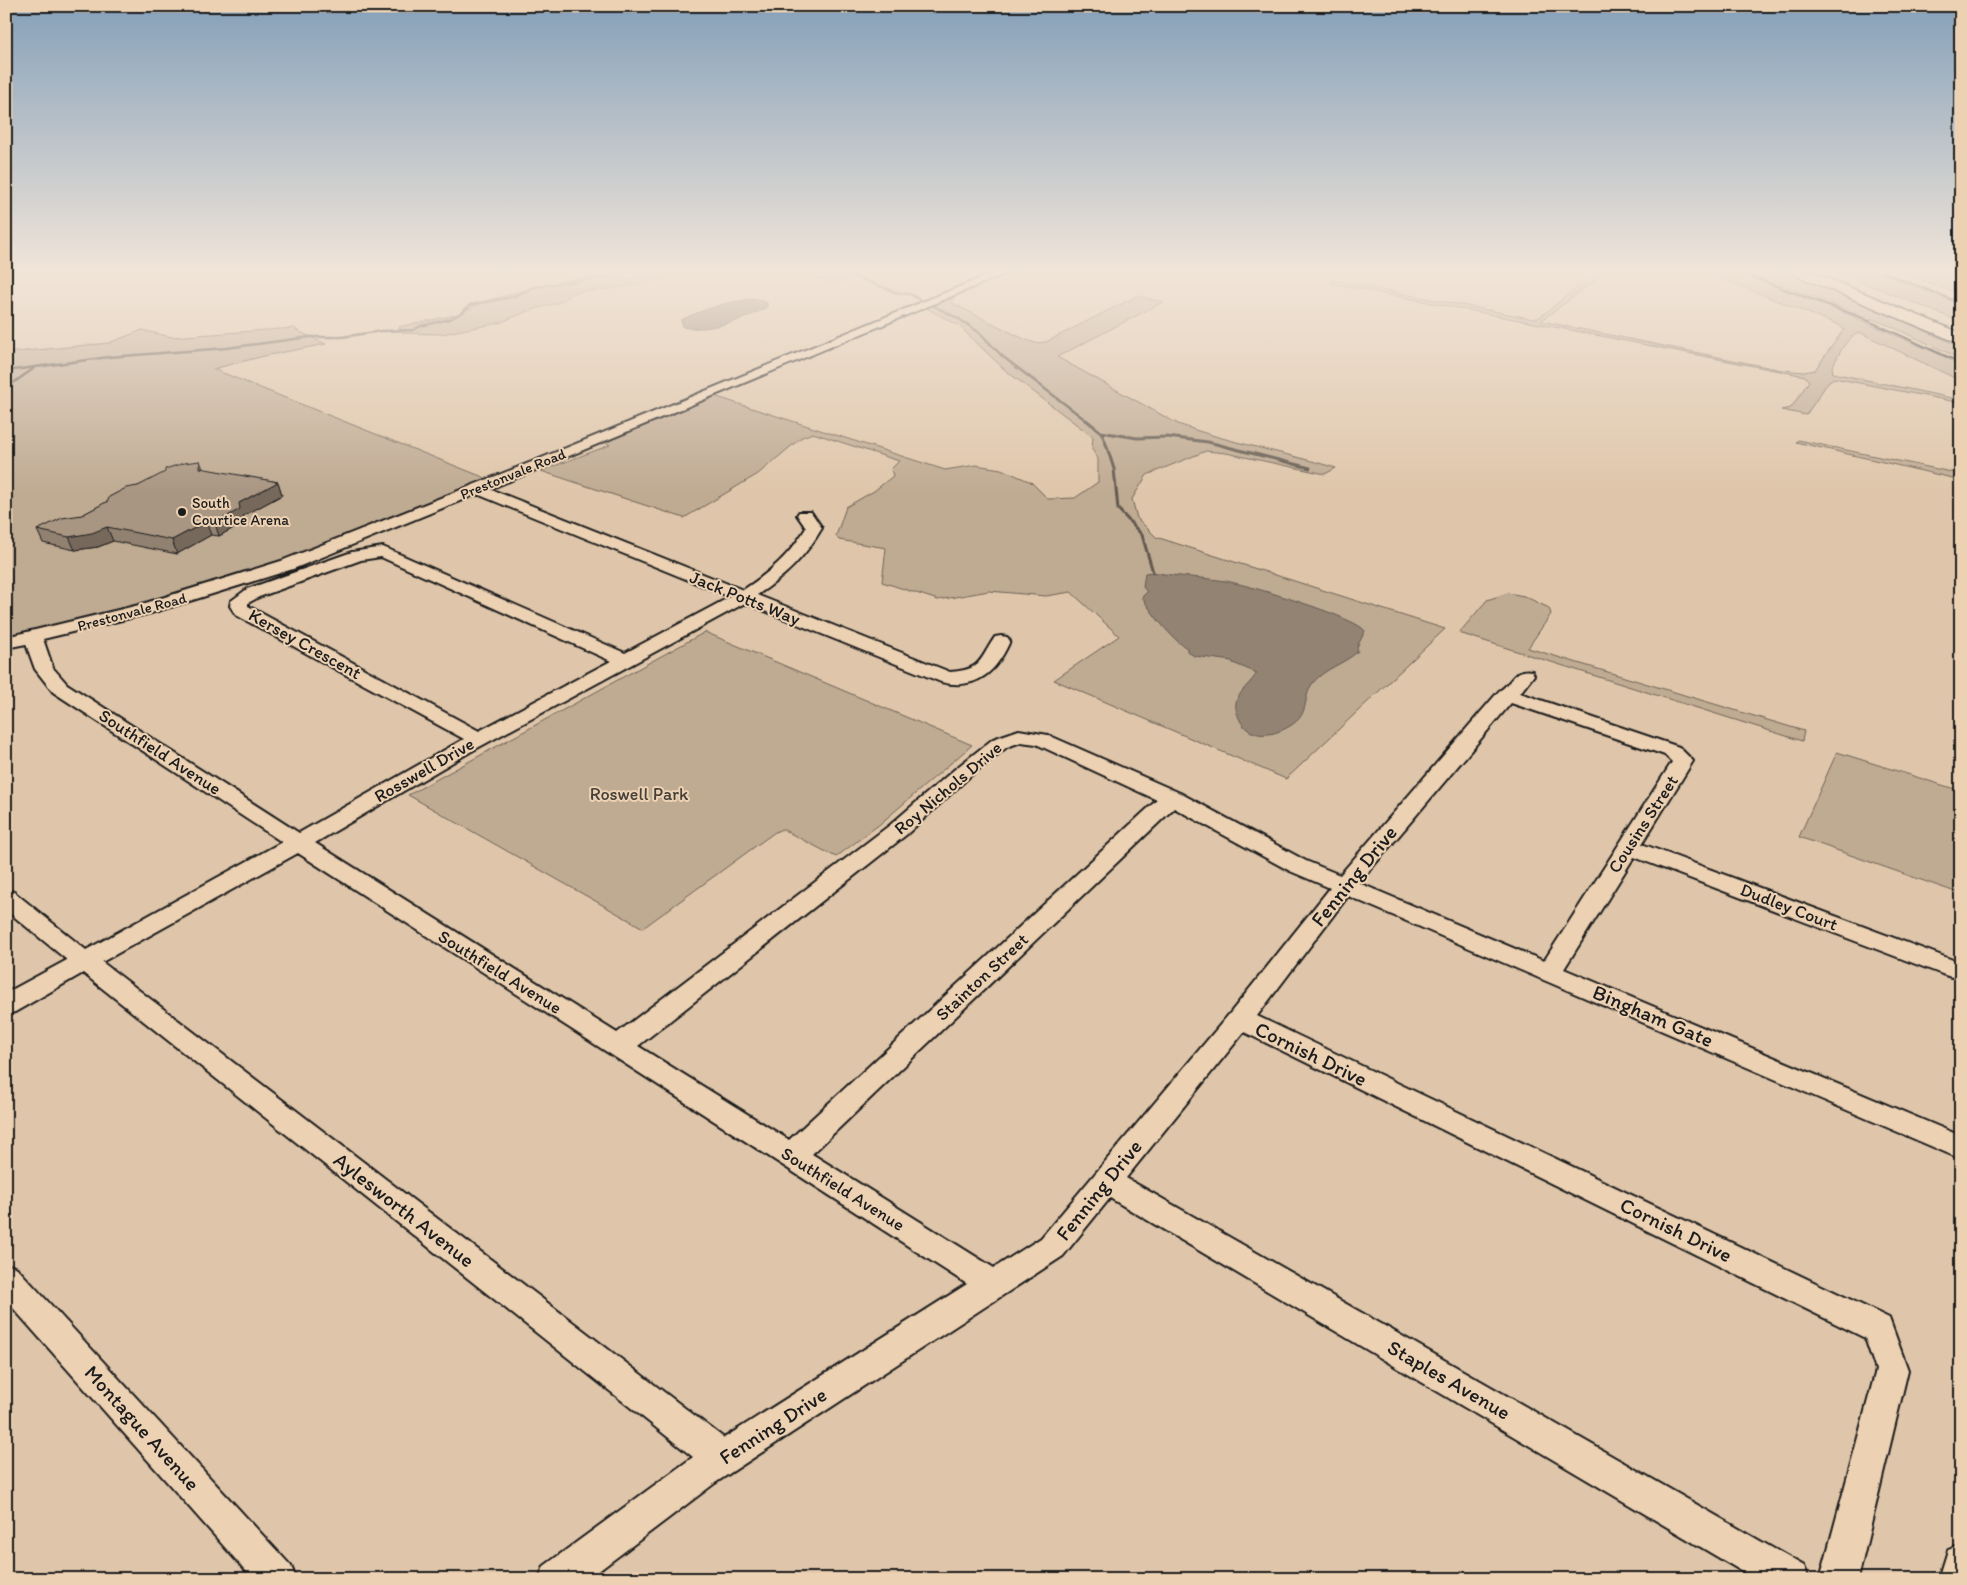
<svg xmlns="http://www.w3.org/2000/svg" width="1967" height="1585" font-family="Itim,sans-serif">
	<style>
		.green { fill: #bfaa92; stroke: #6e6357 }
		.water { fill: #928372; stroke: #635a50 }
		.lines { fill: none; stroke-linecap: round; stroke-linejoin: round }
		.stream-far1 { stroke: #635a50; stroke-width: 2.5 }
		.stream { stroke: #635a50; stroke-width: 3 }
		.minor-casing { stroke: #1c1c1c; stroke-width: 4 }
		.highway-casing { stroke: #1c1c1c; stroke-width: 3 }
		.minor { fill: #ecd1b3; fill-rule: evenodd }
		.highway { fill: #ecd1b3; fill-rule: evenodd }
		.rail { stroke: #1c1c1c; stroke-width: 2 }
		.wall { fill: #918170; stroke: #1c1c1c }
		.shaded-wall { fill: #76695b; stroke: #1c1c1c }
		.building { fill: #a99682; stroke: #1c1c1c }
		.poi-dot { fill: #1c1c1c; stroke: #ecd1b3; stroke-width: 2 }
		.labels { text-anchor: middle; stroke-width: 4; stroke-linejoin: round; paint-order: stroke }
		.far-street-label { font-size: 15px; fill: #1c1c1c; stroke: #ecd1b3 }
		.far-poi-label { font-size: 15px; fill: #1c1c1c; stroke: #ecd1b3; text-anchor: start }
		.street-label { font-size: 18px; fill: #1c1c1c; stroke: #ecd1b3 }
		.park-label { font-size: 18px; fill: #45403a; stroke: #ecd1b3 }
		.near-street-label { font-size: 21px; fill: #1c1c1c; stroke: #ecd1b3 }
	</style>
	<rect width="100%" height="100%" fill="#dfc6aa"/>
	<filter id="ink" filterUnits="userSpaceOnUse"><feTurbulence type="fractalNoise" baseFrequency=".02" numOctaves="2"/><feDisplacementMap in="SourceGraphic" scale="10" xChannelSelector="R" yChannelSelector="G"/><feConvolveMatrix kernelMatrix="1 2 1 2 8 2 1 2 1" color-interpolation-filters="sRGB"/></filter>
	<g filter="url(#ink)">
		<!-- green -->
		<path class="green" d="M 666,271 L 698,271 L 612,289 L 576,292 L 558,303 L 528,311 L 499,323 L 441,334 L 403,333 L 399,327 L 459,314 L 482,302 L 552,283 L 598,274 L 626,280 Z
			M 794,271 L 868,271 L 835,283 Z
			M 1598,271 L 1607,271 L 1541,321 L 1782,370 L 1804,372 L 1815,370 L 1844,329 L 1839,325 L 1701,271 L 1731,271 L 1738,273 L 1847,314 L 1947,358 L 1961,366 L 1961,381 L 1861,333 C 1847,334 1839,355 1832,367 L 1833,373 L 1961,400 L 1961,403 L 1834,378 L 1829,381 L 1806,415 L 1781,410 L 1791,408 L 1809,381 L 1805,376 L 1330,283 L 1332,280 L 1534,319 L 1540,317 Z
			M 1745,271 L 1783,271 L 1871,307 L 1961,347 L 1961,359 L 1888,325 Z
			M 1835,271 L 1874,271 L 1961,305 L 1961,322 Z
			M 1896,271 L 1961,271 L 1961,294 Z
			M 1137,296 L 1163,302 L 1057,357 L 1178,424 C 1229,443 1284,452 1336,468 L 1325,474 L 1226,453 L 1206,451 L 1147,475 L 1132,499 L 1137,518 L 1156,537 L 1445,629 L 1286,779 L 1054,680 L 1119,636 L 1071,592 L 1046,596 L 989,591 L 938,600 L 882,582 L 886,548 L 839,540 L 836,536 L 846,507 L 874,491 L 893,476 L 891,469 L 899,461 L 813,433 L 802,437 L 758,474 L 684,518 L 541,471 L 610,445 L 604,442 L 714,396 L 945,470 L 976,465 L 1001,469 L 1031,482 L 1048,499 L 1075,498 L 1098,482 L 1098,459 L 1092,449 L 1093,437 L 1005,370 L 958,325 L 926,308 L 952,299 L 954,299 L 952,303 L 1024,339 L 1035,343 L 1046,342 Z
			M 295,328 L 296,330 L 326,344 L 264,356 L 213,369 L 488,479 C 421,506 355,535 287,559 C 196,592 101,616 6,638 L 6,353 L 109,343 L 142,330 L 171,337 Z
			M 1798,440 L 1961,474 L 1961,480 L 1796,442 Z
			M 1508,593 L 1524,596 L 1549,608 L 1551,614 L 1528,648 L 1804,731 L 1802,741 L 1459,633 L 1487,600 Z
			M 705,632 L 972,745 L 880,824 L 836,857 L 782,829 L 775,832 L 643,928 L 408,795 Z
			M 1837,752 L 1961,791 L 1961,894 L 1799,837 Z"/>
		<!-- water -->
		<path class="water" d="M 757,299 L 767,303 L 767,307 C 746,320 707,332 683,327 L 681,320 C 704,309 731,300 757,299 Z
			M 1153,572 C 1177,577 1201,577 1225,581 C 1246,584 1356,617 1365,631 L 1357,647 L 1358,651 C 1345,664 1324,668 1312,684 C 1302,700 1310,714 1290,726 C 1272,737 1248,740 1239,718 C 1237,714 1235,707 1236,703 C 1239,691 1251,683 1257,673 L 1233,663 L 1232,661 L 1194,656 L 1187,651 L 1187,648 C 1173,641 1150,611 1142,597 L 1147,592 L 1143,587 L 1145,573 Z"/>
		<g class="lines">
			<!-- stream-far1 -->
			<path class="stream-far1" d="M 845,271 L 848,274 L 898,293 L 910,294 L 922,301
				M 932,305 L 959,319 L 980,333 L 1002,356 L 1087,421
				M 6,371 L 109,357 L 227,348 L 310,337 L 342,337 L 381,331 L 413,330 L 421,326 L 450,319 L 463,312 L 470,305 L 512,297 L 534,287 L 605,277 L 632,271
				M 6,388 L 33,369"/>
			<!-- stream -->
			<path class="stream" d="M 1086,420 L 1101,432 L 1105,441 L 1114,469 L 1118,509 L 1142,535 L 1153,572
				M 1101,432 L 1137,438 L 1167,437 L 1208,442 L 1310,468"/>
			<defs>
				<path id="minor" d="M 998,271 L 1012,271 L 490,489 L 743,590 C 769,573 790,555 806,528 L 797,515 L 799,512 L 811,512 L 822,528 C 805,557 785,577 757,595 L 950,672 C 982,670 979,660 995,637 L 1001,636 L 1007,637 L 1010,641 C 997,671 977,691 941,682 L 745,603 L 470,752 L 315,843 L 617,1033 L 890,825 L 955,769 L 993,739 L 1019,730 L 1048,735 L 1180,793 L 1306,861 L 1340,875 L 1499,691 C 1512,684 1514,667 1532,671 L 1534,675 L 1520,693 L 1679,747 L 1693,761 L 1642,844 L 1961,963 L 1960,974 L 1951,977 L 1942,974 L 1634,857 L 1564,969 L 1961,1136 L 1961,1159 L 1348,896 L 1257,1016 L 1889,1318 L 1908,1370 L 1858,1579 L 1820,1579 L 1876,1370 L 1865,1338 L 1244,1032 L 1126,1178 L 1804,1566 L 1809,1579 L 1755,1579 L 1110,1198 L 1063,1256 L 715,1483 L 588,1579 L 539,1579 L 544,1566 L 693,1457 L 83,973 L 15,1012 L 6,1014 L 6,993 L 67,960 L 6,910 L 6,889 L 14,892 L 86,950 L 282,842 L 53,692 L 35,669 L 26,644 L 6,648 L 6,637 L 139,605 L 281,561 L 539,459 ZM 477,494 L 730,597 L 625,653 L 383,547 L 352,552 L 247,589 L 231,601 L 230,606 L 236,615 L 464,739 L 299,833 L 67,684 L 53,668 L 43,639 L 151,613 L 293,569 ZM 381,557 L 611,661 L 479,731 L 248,606 L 248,603 L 259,597 L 361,560 ZM 1511,703 L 1665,755 L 1672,762 L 1544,961 L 1359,883 ZM 1021,742 L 1036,744 L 1157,800 L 789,1140 L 638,1046 L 906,835 L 969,777 L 1007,747 ZM 1174,808 L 1290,871 L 1330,888 L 1231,1012 L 1041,1238 L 994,1268 L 812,1154 ZM 298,853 L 967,1284 L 724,1438 L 102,962 Z
					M 6,1264 L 17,1268 L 291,1566 L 296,1579 L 253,1579 L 6,1300 Z
					M 1961,1545 L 1961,1579 L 1939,1579 L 1948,1550 Z"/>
				<path id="highway" d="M 1791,271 L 1810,271 L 1961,333 L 1961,344 L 1793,274 Z"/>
			</defs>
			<!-- minor casing -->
			<use href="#minor" class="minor-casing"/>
			<!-- highway casing -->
			<use href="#highway" class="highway-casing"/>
			<!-- minor -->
			<use href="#minor" class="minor"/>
			<!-- highway -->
			<use href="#highway" class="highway"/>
			<!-- rail -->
			<path class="rail" d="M 1737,271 L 1860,317 L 1961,363
				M 1880,271 L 1961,303"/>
		</g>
		<!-- wall -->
		<path class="wall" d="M 200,461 L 203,469 L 278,482 L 282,495 L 243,516 L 245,522 L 219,536 L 211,535 L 177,554 L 113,541 L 98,547 L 75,550 L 43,543 L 37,530 L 82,515 L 138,486 Z"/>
		<!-- shaded-wall -->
		<path class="shaded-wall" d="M 278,482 L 282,495 L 243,516 L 245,522 L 219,536 L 215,523 L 239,503 Z
			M 206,522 L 211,535 L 177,554 L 172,540 Z
			M 107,527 L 113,541 L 98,547 L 75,550 L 69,537 Z"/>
		<!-- building -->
		<path class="building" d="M 200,461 L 200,468 L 278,482 L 239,503 L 240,509 L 215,523 L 206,522 L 172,540 L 107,527 L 92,533 L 69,537 L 37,530 L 62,518 L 82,515 L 108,501 L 109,497 L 126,488 L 138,486 L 165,472 L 165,469 L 184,463 Z"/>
	</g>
	<!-- sky -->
	<linearGradient id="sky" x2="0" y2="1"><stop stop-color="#85a0b9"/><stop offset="0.55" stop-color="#f1e5d9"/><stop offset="1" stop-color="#f1e5d9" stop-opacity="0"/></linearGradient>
	<rect width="1967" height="493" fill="url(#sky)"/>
	<!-- markers -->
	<circle class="poi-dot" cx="182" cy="512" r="5"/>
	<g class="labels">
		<!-- far-street labels -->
		<g class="far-street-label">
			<text transform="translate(513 474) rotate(-22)" y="5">Prestonvale Road</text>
			<text transform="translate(132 612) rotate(-15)" y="5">Prestonvale Road</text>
		</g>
		<!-- far-poi labels -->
		<g class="far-poi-label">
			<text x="192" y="508">South<tspan x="192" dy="17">Courtice Arena</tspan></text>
		</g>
		<!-- street labels -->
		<g class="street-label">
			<text transform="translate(745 598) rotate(22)" y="6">Jack Potts Way</text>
			<text transform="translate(305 644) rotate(29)" y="6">Kersey Crescent</text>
			<text transform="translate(160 752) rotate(33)" y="6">Southfield Avenue</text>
			<text transform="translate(424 770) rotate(-30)" y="6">Rosswell Drive</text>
			<text transform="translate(948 788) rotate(-40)" y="6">Roy Nichols Drive</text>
			<text transform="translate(1643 824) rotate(-57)" y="6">Cousins Street</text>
			<text transform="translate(1789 907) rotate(21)" y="6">Dudley Court</text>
			<text transform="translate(500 972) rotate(32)" y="6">Southfield Avenue</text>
			<text transform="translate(982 977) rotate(-43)" y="6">Stainton Street</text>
			<text transform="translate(843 1189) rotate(32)" y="6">Southfield Avenue</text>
		</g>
		<!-- park labels -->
		<g class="park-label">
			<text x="639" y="800">Roswell Park</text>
		</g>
		<!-- near-street labels -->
		<g class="near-street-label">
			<text transform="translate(1354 876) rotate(-51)" y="7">Fenning Drive</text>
			<text transform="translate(1653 1016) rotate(23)" y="7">Bingham Gate</text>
			<text transform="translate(1311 1054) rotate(26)" y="7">Cornish Drive</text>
			<text transform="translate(1099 1190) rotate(-51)" y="7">Fenning Drive</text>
			<text transform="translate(404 1210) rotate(38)" y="7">Aylesworth Avenue</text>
			<text transform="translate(1676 1230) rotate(26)" y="7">Cornish Drive</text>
			<text transform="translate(1449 1380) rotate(30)" y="7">Staples Avenue</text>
			<text transform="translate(773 1426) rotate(-33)" y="7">Fenning Drive</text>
			<text transform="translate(142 1428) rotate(48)" y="7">Montague Avenue</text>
		</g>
	</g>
	<!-- margin -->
	<rect width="1967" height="1585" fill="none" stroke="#ecd1b3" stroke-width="25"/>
	<rect x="12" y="12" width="1942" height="1560" fill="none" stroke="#1c1c1c" stroke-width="2" filter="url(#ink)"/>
</svg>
